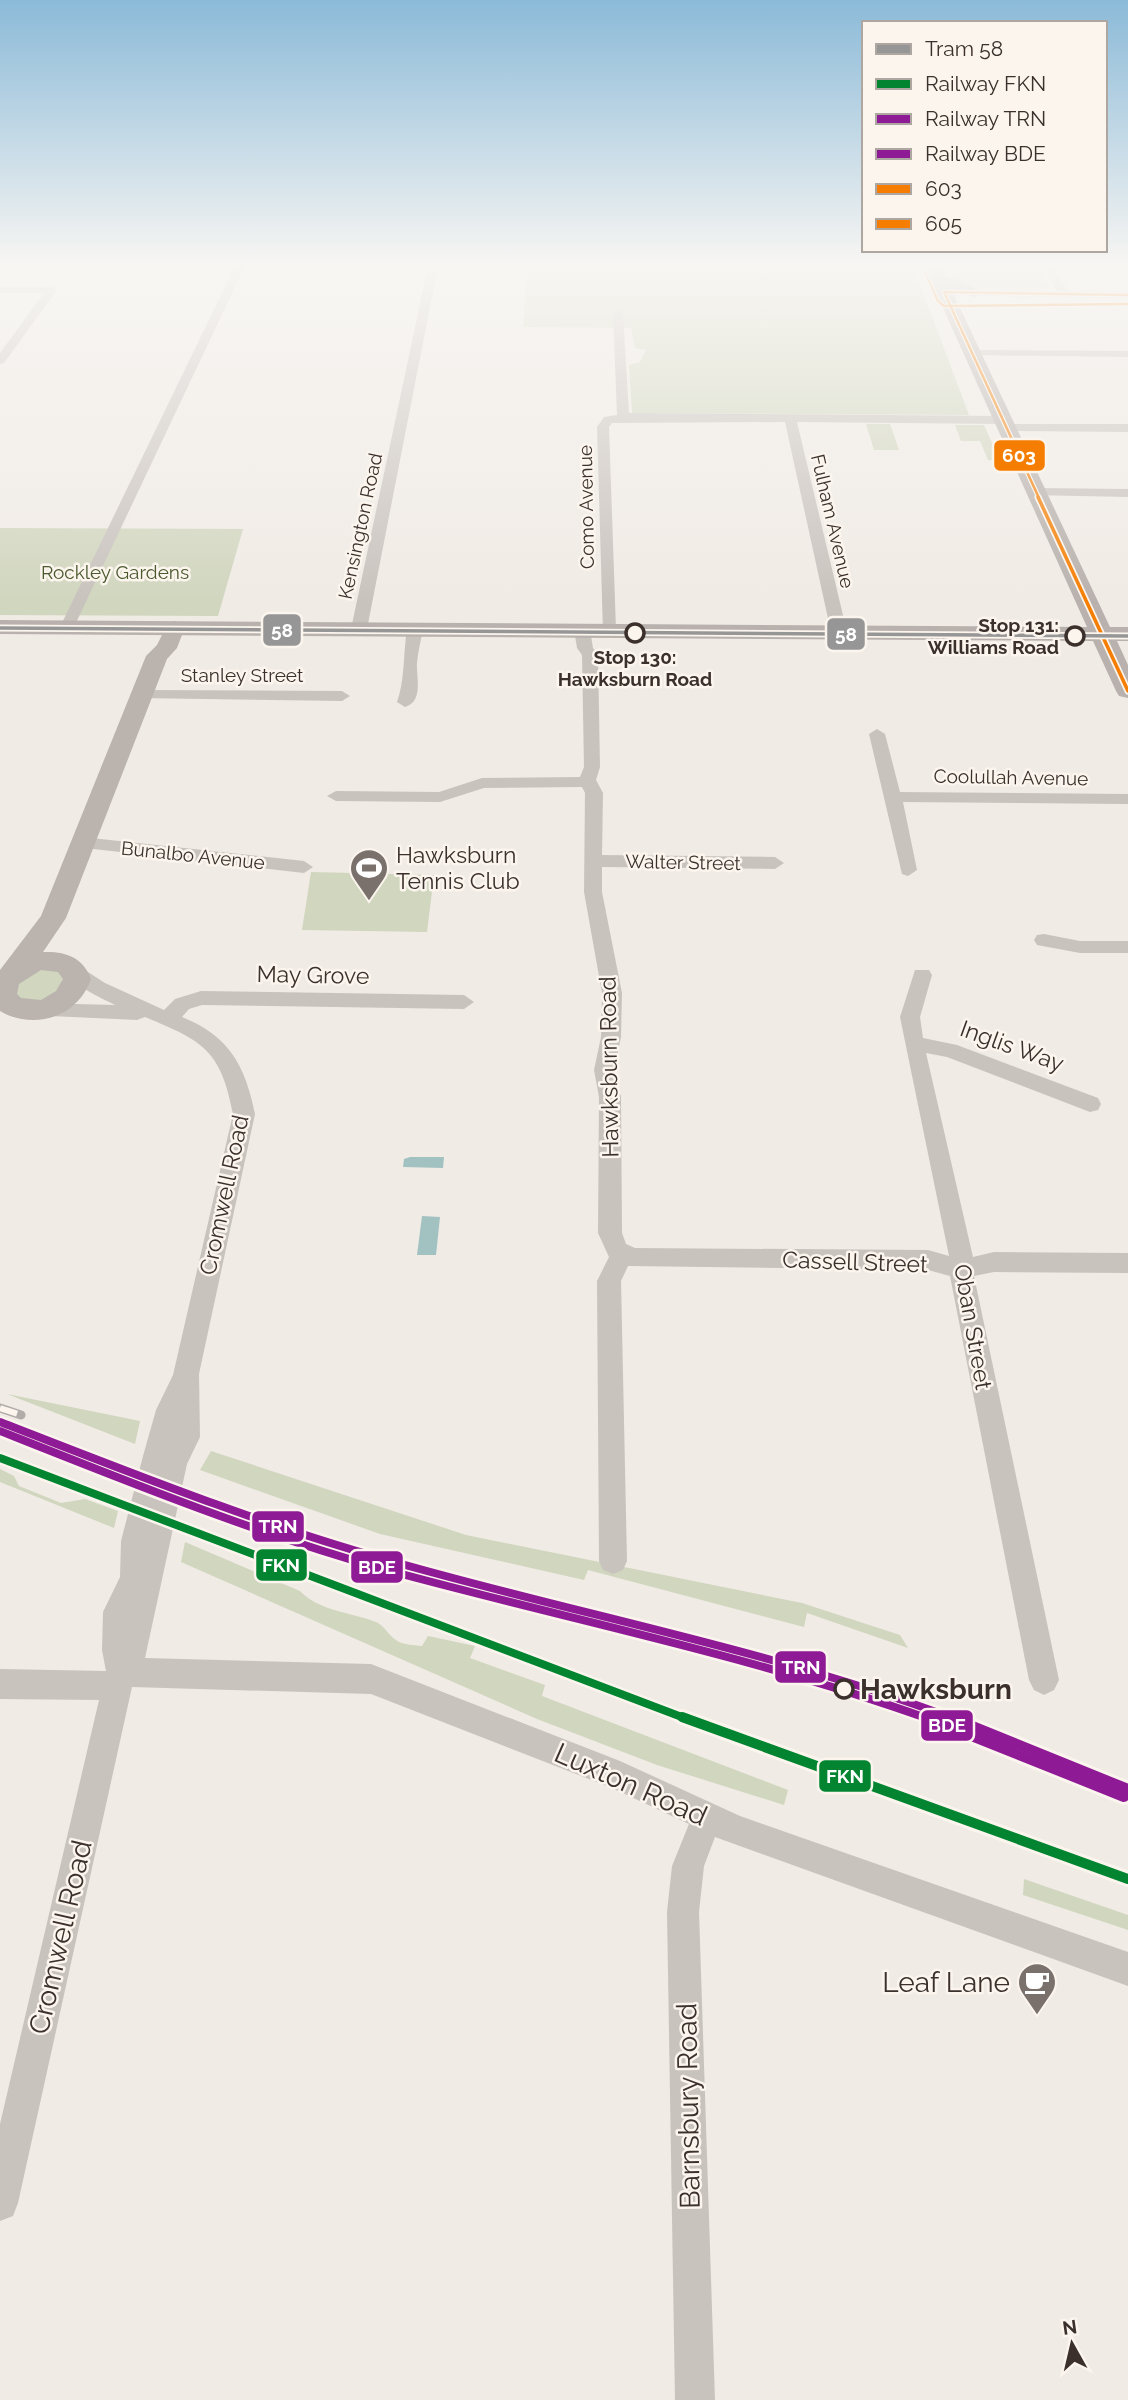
<svg xmlns="http://www.w3.org/2000/svg" width="1128" height="2400" font-family="Raleway,sans-serif">
	<style>
		.green { fill: #d1d6bf }
		.water { fill: #a1c2c1 }
		.lines { fill: none; stroke-linecap: round; stroke-linejoin: round }
		.street { fill: #c9c3be; fill-rule: evenodd }
		.secondary { fill: #bab3ae; fill-rule: evenodd }
		.primary { fill: #b8b1ad; fill-rule: evenodd }
		.rail-casing { stroke: #b1aca8; stroke-width: 9 }
		.rail { stroke: #fbf5ee; stroke-width: 6; stroke-dasharray: 18; stroke-linecap: butt }
		.bus-1-far1-casing { stroke: #fbf5ee; stroke-width: 5 }
		.bus-1-casing { stroke: #fbf5ee; stroke-width: 7 }
		.bus-2-casing { stroke: #fbf5ee; stroke-width: 5 }
		.bus-1-far1 { stroke: #f57e02; stroke-width: 2.5 }
		.bus-1 { stroke: #f57e02; stroke-width: 3.5 }
		.bus-2 { stroke: #f57e02; stroke-width: 2.5 }
		.rail-1-far1-casing { stroke: #fbf5ee; stroke-width: 13 }
		.rail-1-casing { stroke: #fbf5ee; stroke-width: 16 }
		.rail-2-far1-casing { stroke: #fbf5ee; stroke-width: 13 }
		.rail-2-casing { stroke: #fbf5ee; stroke-width: 16 }
		.rail-3-far1-casing { stroke: #fbf5ee; stroke-width: 13 }
		.rail-3-casing { stroke: #fbf5ee; stroke-width: 16 }
		.rail-1-far1 { stroke: #028430; stroke-width: 8 }
		.rail-1 { stroke: #028430; stroke-width: 10 }
		.rail-2-far1 { stroke: #8f1a95; stroke-width: 8 }
		.rail-2 { stroke: #8f1a95; stroke-width: 10 }
		.rail-3-far1 { stroke: #8f1a95; stroke-width: 8 }
		.rail-3 { stroke: #8f1a95; stroke-width: 10 }
		.tram-1-casing { stroke: #fbf5ee; stroke-width: 7 }
		.tram-1 { stroke: #969696; stroke-width: 3.5 }
		.stop-dot { fill: #fbf5ee; stroke: #3b302b; stroke-width: 3.5 }
		.labels { text-anchor: middle; stroke-width: 5; stroke-linejoin: round; paint-order: stroke }
		.far-street-label { font-size: 19px; fill: #3b302b; stroke: #fbf5ee }
		.far-park-label { font-size: 19px; fill: #4a5a2e; stroke: #fbf5ee }
		.far-stop-label { font-size: 19px; font-weight: bold; fill: #3b302b; stroke: #fbf5ee; text-anchor: end }
		.poi-label { font-size: 23px; fill: #3b302b; stroke: #fbf5ee; text-anchor: start }
		.street-label { font-size: 23px; fill: #3b302b; stroke: #fbf5ee }
		.near-stop-label { font-size: 28px; font-weight: bold; fill: #3b302b; stroke: #fbf5ee; text-anchor: start }
		.near-street-label { font-size: 28px; fill: #3b302b; stroke: #fbf5ee }
		.near-poi-label { font-size: 28px; fill: #3b302b; stroke: #fbf5ee; text-anchor: end }
		.line-badge { stroke: #fbf5ee; stroke-width: 2.5 }
		.badge-label { font-size: 19px; text-anchor: middle; font-weight: bold; fill: #fff }
	</style>
	<rect width="100%" height="100%" fill="#f0ebe5"/>
	<!-- green -->
	<path class="green" d="M 528,266 L 913,266 L 969,415 L 632,413 L 629,365 L 640,362 L 646,350 L 635,348 L 631,328 L 523,327 Z
		M 947,266 L 1037,266 L 1051,289 L 957,288 Z
		M 866,424 L 890,424 L 899,450 L 874,450 Z
		M 955,425 L 984,425 L 1000,461 L 988,460 L 980,441 L 961,441 Z
		M 0,528 L 243,529 L 218,616 L 0,615 Z
		M 311,872 L 434,875 L 427,932 L 302,930 Z
		M 57,967 L 69,982 L 44,1003 L 17,1001 L 11,984 L 22,972 Z
		M 7,1394 L 140,1421 L 135,1444 Z
		M 211,1451 L 466,1535 L 802,1603 L 900,1635 L 908,1648 L 807,1613 L 804,1627 L 588,1570 L 584,1580 L 380,1534 L 200,1470 Z
		M 0,1469 L 14,1476 L 19,1486 L 61,1503 L 85,1499 L 118,1511 L 114,1528 L 0,1482 Z
		M 185,1542 L 300,1591 C 319,1611 350,1612 376,1622 C 384,1625 388,1635 396,1640 C 402,1645 414,1645 422,1646 L 428,1636 L 475,1646 L 470,1658 L 545,1685 L 542,1696 L 788,1790 L 784,1805 L 657,1765 L 537,1719 L 181,1562 Z
		M 1024,1879 L 1128,1915 L 1128,1930 L 1023,1895 Z"/>
	<!-- water -->
	<path class="water" d="M 410,1157 L 444,1157 L 443,1168 L 403,1167 L 404,1159 Z
		M 422,1216 L 440,1217 L 436,1255 L 417,1255 Z"/>
	<g class="lines">
		<!-- street -->
		<path class="street" d="M 235,266 L 245,266 L 74,627 L 67,631 L 62,630 L 60,627 Z
			M 428,266 L 438,266 L 367,629 L 359,634 L 351,629 Z
			M 1042,266 L 1052,266 L 1068,291 L 1128,292 L 1128,298 L 944,295 L 939,292 L 944,289 L 1057,291 Z
			M 0,287 L 52,287 L 57,290 L 4,363 L 0,364 L 0,353 L 44,293 L 0,293 Z
			M 618,311 L 623,314 L 629,413 L 1003,416 L 1009,420 L 1003,424 L 797,422 L 847,632 L 839,637 L 831,632 L 785,422 L 612,423 L 609,427 L 616,630 L 613,633 L 603,633 L 597,427 L 604,417 L 617,415 L 613,314 Z
			M 972,350 L 1128,351 L 1128,357 L 968,355 L 966,353 Z
			M 1006,424 L 1128,424 L 1128,432 L 1002,431 L 1000,428 Z
			M 1035,488 L 1128,489 L 1128,497 L 1030,495 L 1028,492 Z
			M 415,624 L 423,629 C 421,640 418,651 417,663 C 416,676 424,702 405,707 L 397,702 C 405,680 403,654 407,629 Z
			M 582,625 L 590,630 L 593,648 L 598,655 L 600,767 L 596,780 L 603,793 L 602,855 L 775,857 L 784,863 L 775,869 L 602,867 L 602,892 L 622,993 L 621,1037 L 614,1070 L 621,1097 L 622,1233 L 626,1244 L 635,1248 L 928,1250 L 949,1256 L 900,1017 L 915,970 L 929,970 L 932,975 L 920,1017 L 923,1038 L 957,1045 L 1098,1098 L 1101,1104 L 1098,1110 L 1090,1112 L 947,1057 L 926,1053 L 973,1257 L 994,1252 L 1128,1253 L 1128,1273 L 994,1272 L 974,1276 L 1059,1680 L 1054,1690 L 1044,1695 L 1034,1690 L 1029,1680 L 950,1276 L 928,1270 L 628,1266 L 621,1281 L 627,1561 L 623,1570 L 613,1574 L 603,1570 L 599,1561 L 597,1281 L 609,1257 L 598,1233 L 599,1097 L 594,1070 L 601,1037 L 602,993 L 584,892 L 585,793 L 582,787 L 484,788 L 440,802 L 336,801 L 327,796 L 336,791 L 439,792 L 482,778 L 580,777 L 584,767 L 582,655 L 577,648 L 574,630 Z
			M 142,690 L 342,691 L 350,696 L 342,701 L 136,698 L 134,695 Z
			M 877,729 L 885,734 L 900,792 L 1128,794 L 1128,804 L 903,802 L 917,870 L 908,876 L 902,874 L 869,734 Z
			M 82,837 L 304,861 L 313,867 L 304,873 L 76,847 L 73,843 L 76,839 Z
			M 1044,934 L 1080,941 L 1128,941 L 1128,953 L 1080,953 L 1037,945 L 1034,940 L 1037,935 Z
			M 74,963 L 105,983 L 164,1010 L 175,999 L 201,991 L 464,995 L 474,1002 L 464,1009 L 202,1005 L 189,1009 L 182,1017 C 229,1036 245,1065 255,1114 L 199,1374 L 200,1437 L 187,1464 L 145,1658 L 371,1664 L 620,1761 L 740,1816 L 1128,1952 L 1128,1986 L 715,1837 L 704,1866 L 699,1912 L 715,2400 L 675,2400 L 667,1912 L 672,1866 L 689,1824 L 612,1788 L 371,1694 L 132,1687 L 18,2203 L 13,2216 L 0,2221 L 0,2124 L 99,1700 L 0,1699 L 0,1669 L 106,1671 L 102,1650 L 103,1612 L 120,1577 L 121,1541 L 143,1456 L 156,1410 L 173,1375 L 233,1114 C 221,1050 203,1041 145,1017 L 137,1020 L 29,1015 L 26,1010 L 36,1003 L 115,1005 C 98,996 75,987 64,970 Z"/>
		<!-- secondary -->
		<path class="secondary" d="M 175,621 L 185,627 L 177,648 L 167,659 L 66,918 L 43,952 C 65,951 83,957 91,979 C 78,1017 34,1031 0,1011 L 0,970 L 41,916 L 146,656 L 157,645 L 168,623 ZM 41,970 L 58,972 L 63,979 L 56,991 L 41,1000 L 21,998 L 17,994 L 19,984 Z"/>
		<!-- primary -->
		<path class="primary" d="M 924,266 L 940,266 L 945,276 L 984,292 L 976,297 L 952,291 L 1110,627 L 1128,627 L 1128,641 L 1117,641 L 1128,665 L 1128,698 L 1119,696 L 1116,691 L 1093,641 L 0,634 L 0,620 L 1087,627 Z"/>
		<defs>
			<path id="rail" d="M 0,1408 L 21,1415"/>
		</defs>
		<!-- rail casing -->
		<use href="#rail" class="rail-casing"/>
		<!-- rail -->
		<use href="#rail" class="rail"/>
		<defs>
			<path id="bus-1-far1" d="M 1039,498 L 944,292 L 1128,295"/>
			<path id="bus-1" d="M 1038,497 L 1128,691"/>
			<path id="bus-2" d="M 924,270 L 938,301 L 944,306 L 1128,304"/>
		</defs>
		<!-- bus-1-far1 casing -->
		<use href="#bus-1-far1" class="bus-1-far1-casing"/>
		<!-- bus-1 casing -->
		<use href="#bus-1" class="bus-1-casing"/>
		<!-- bus-2 casing -->
		<use href="#bus-2" class="bus-2-casing"/>
		<!-- bus-1-far1 -->
		<use href="#bus-1-far1" class="bus-1-far1"/>
		<!-- bus-1 -->
		<use href="#bus-1" class="bus-1"/>
		<!-- bus-2 -->
		<use href="#bus-2" class="bus-2"/>
		<defs>
			<path id="rail-1-far1" d="M 0,1458 L 687,1719"/>
			<path id="rail-1" d="M 682,1717 L 1128,1879"/>
			<path id="rail-2-far1" d="M 0,1422 C 127,1471 253,1522 384,1559 C 574,1614 769,1649 955,1719"/>
			<path id="rail-2" d="M 950,1717 L 1128,1789"/>
			<path id="rail-3-far1" d="M 0,1431 C 126,1481 252,1532 383,1569 C 566,1619 750,1655 929,1719"/>
			<path id="rail-3" d="M 924,1717 L 1124,1797"/>
		</defs>
		<!-- rail-1-far1 casing -->
		<use href="#rail-1-far1" class="rail-1-far1-casing"/>
		<!-- rail-1 casing -->
		<use href="#rail-1" class="rail-1-casing"/>
		<!-- rail-2-far1 casing -->
		<use href="#rail-2-far1" class="rail-2-far1-casing"/>
		<!-- rail-2 casing -->
		<use href="#rail-2" class="rail-2-casing"/>
		<!-- rail-3-far1 casing -->
		<use href="#rail-3-far1" class="rail-3-far1-casing"/>
		<!-- rail-3 casing -->
		<use href="#rail-3" class="rail-3-casing"/>
		<!-- rail-1-far1 -->
		<use href="#rail-1-far1" class="rail-1-far1"/>
		<!-- rail-1 -->
		<use href="#rail-1" class="rail-1"/>
		<!-- rail-2-far1 -->
		<use href="#rail-2-far1" class="rail-2-far1"/>
		<!-- rail-2 -->
		<use href="#rail-2" class="rail-2"/>
		<!-- rail-3-far1 -->
		<use href="#rail-3-far1" class="rail-3-far1"/>
		<!-- rail-3 -->
		<use href="#rail-3" class="rail-3"/>
		<defs>
			<path id="tram-1" d="M 0,628 L 1128,636"/>
		</defs>
		<!-- tram-1 casing -->
		<use href="#tram-1" class="tram-1-casing"/>
		<!-- tram-1 -->
		<use href="#tram-1" class="tram-1"/>
	</g>
	<!-- sky -->
	<linearGradient id="sky" x2="0" y2="1"><stop stop-color="#8bbad8"/><stop offset="0.44" stop-color="#f8f6f3"/><stop offset="1" stop-color="#f8f6f3" stop-opacity="0"/></linearGradient>
	<rect width="1128" height="602" fill="url(#sky)"/>
	<!-- icons -->
	<defs>
		<symbol id="stadium-pin" viewBox="-11 -11 22 30"><path d="M0 17L-7.5 6A9.5 9.5 0 1 1 7.5 6Z" fill="#7a716c" stroke="#fbf5ee"/><path d="M0-5a6.5 5 0 1 0 0 10a6.5 5 0 1 0 0-10ZM-3.5-1.8h7v3.6h-7Z" fill="#fff"/></symbol>
		<symbol id="cafe-pin" viewBox="-11 -11 22 30"><path d="M0 17L-7.5 6A9.5 9.5 0 1 1 7.5 6Z" fill="#7a716c" stroke="#fbf5ee"/><path d="M-5.5-4.5H6V0H3Q3 3.5 0 3.5H-2.5Q-5.5 3.5-5.5 0ZM3-3.2v2h1.7v-2ZM-6 4.5H4V6H-6Z" fill="#fff"/></symbol>
	</defs>
	<g fill-rule="evenodd">
		<use href="#stadium-pin" x="347" y="846" width="44" height="60"/>
		<use href="#cafe-pin" x="1015" y="1960" width="44" height="60"/>
	</g>
	<!-- markers -->
	<g class="stop-dot">
		<circle cx="635" cy="633" r="9"/>
		<circle cx="1075" cy="636" r="9"/>
		<circle cx="844" cy="1689" r="9"/>
	</g>
	<g class="labels">
		<!-- far-street labels -->
		<g class="far-street-label">
			<text transform="translate(586 507) rotate(-91)" y="7">Como Avenue</text>
			<text transform="translate(833 521) rotate(77)" y="7">Fulham Avenue</text>
			<text transform="translate(360 526) rotate(-78)" y="7">Kensington Road</text>
			<text x="242" y="682">Stanley Street</text>
			<text transform="translate(1011 777) rotate(1)" y="7">Coolullah Avenue</text>
			<text transform="translate(193 855) rotate(6)" y="7">Bunalbo Avenue</text>
			<text transform="translate(683 862) rotate(1)" y="7">Walter Street</text>
		</g>
		<!-- far-park labels -->
		<g class="far-park-label">
			<text x="115" y="579">Rockley Gardens</text>
		</g>
		<!-- far-stop labels -->
		<g class="far-stop-label">
			<text x="1059" y="632">Stop 131:<tspan x="1059" dy="22">Williams Road</tspan></text>
			<text x="635" y="664" text-anchor="middle">Stop 130:<tspan x="635" dy="22">Hawksburn Road</tspan></text>
		</g>
		<!-- poi labels -->
		<g class="poi-label">
			<text x="396" y="863">Hawksburn<tspan x="396" dy="26">Tennis Club</tspan></text>
		</g>
		<!-- street labels -->
		<g class="street-label">
			<text transform="translate(313 975) rotate(1)" y="8">May Grove</text>
			<text transform="translate(1012 1046) rotate(20)" y="8">Inglis Way</text>
			<text transform="translate(609 1067) rotate(-91)" y="8">Hawksburn Road</text>
			<text transform="translate(224 1195) rotate(-78)" y="8">Cromwell Road</text>
			<text transform="translate(855 1262) rotate(2)" y="8">Cassell Street</text>
			<text transform="translate(973 1327) rotate(80)" y="8">Oban Street</text>
		</g>
		<!-- near-stop labels -->
		<g class="near-stop-label">
			<text x="860" y="1699">Hawksburn</text>
		</g>
		<!-- near-street labels -->
		<g class="near-street-label">
			<text transform="translate(631 1784) rotate(24)" y="10">Luxton Road</text>
			<text transform="translate(60 1937) rotate(-77)" y="10">Cromwell Road</text>
			<text transform="translate(688 2106) rotate(-91)" y="10">Barnsbury Road</text>
		</g>
		<!-- near-poi labels -->
		<g class="near-poi-label">
			<text x="1010" y="1992">Leaf Lane</text>
		</g>
	</g>
	<g class="line-badge">
		<rect x="993" y="439" width="53" height="33" rx="7" fill="#f57e02"/>
		<rect x="262" y="613" width="40" height="34" rx="7" fill="#969696"/>
		<rect x="826" y="617" width="40" height="34" rx="7" fill="#969696"/>
		<rect x="251" y="1510" width="54" height="33" rx="7" fill="#8f1a95"/>
		<rect x="255" y="1548" width="53" height="34" rx="7" fill="#028430"/>
		<rect x="350" y="1550" width="54" height="34" rx="7" fill="#8f1a95"/>
		<rect x="774" y="1650" width="53" height="34" rx="7" fill="#8f1a95"/>
		<rect x="920" y="1709" width="54" height="33" rx="7" fill="#8f1a95"/>
		<rect x="818" y="1759" width="54" height="34" rx="7" fill="#028430"/>
	</g>
	<g class="badge-label">
		<text x="1019" y="462">603</text>
		<text x="282" y="637">58</text>
		<text x="846" y="641">58</text>
		<text x="278" y="1533">TRN</text>
		<text x="281" y="1572">FKN</text>
		<text x="377" y="1574">BDE</text>
		<text x="801" y="1674">TRN</text>
		<text x="947" y="1732">BDE</text>
		<text x="845" y="1783">FKN</text>
	</g>
	<!-- legend -->
	<rect x="862" y="21" width="245" height="231" fill="#fbf5ee" stroke="#aea6a0" stroke-width="2"/>
	<rect x="876" y="44" width="35" height="10" fill="#969696" stroke="#aea6a0" stroke-width="2"/>
	<text x="925" y="56" font-size="21" fill="#3b302b">Tram 58</text>
	<rect x="876" y="79" width="35" height="10" fill="#028430" stroke="#aea6a0" stroke-width="2"/>
	<text x="925" y="91" font-size="21" fill="#3b302b">Railway FKN</text>
	<rect x="876" y="114" width="35" height="10" fill="#8f1a95" stroke="#aea6a0" stroke-width="2"/>
	<text x="925" y="126" font-size="21" fill="#3b302b">Railway TRN</text>
	<rect x="876" y="149" width="35" height="10" fill="#8f1a95" stroke="#aea6a0" stroke-width="2"/>
	<text x="925" y="161" font-size="21" fill="#3b302b">Railway BDE</text>
	<rect x="876" y="184" width="35" height="10" fill="#f57e02" stroke="#aea6a0" stroke-width="2"/>
	<text x="925" y="196" font-size="21" fill="#3b302b">603</text>
	<rect x="876" y="219" width="35" height="10" fill="#f57e02" stroke="#aea6a0" stroke-width="2"/>
	<text x="925" y="231" font-size="21" fill="#3b302b">605</text>
	<!-- north arrow -->
	<g transform="translate(1072 2344) rotate(352)" stroke="#fbf5ee" stroke-width="5" paint-order="stroke">
	<path d="M0-5L12 26L0 18L-12 26Z" fill="#3b302b"/>
	<text y="-10" font-size="19" font-weight="bold" text-anchor="middle" fill="#3b302b">N</text>
	</g>
</svg>
